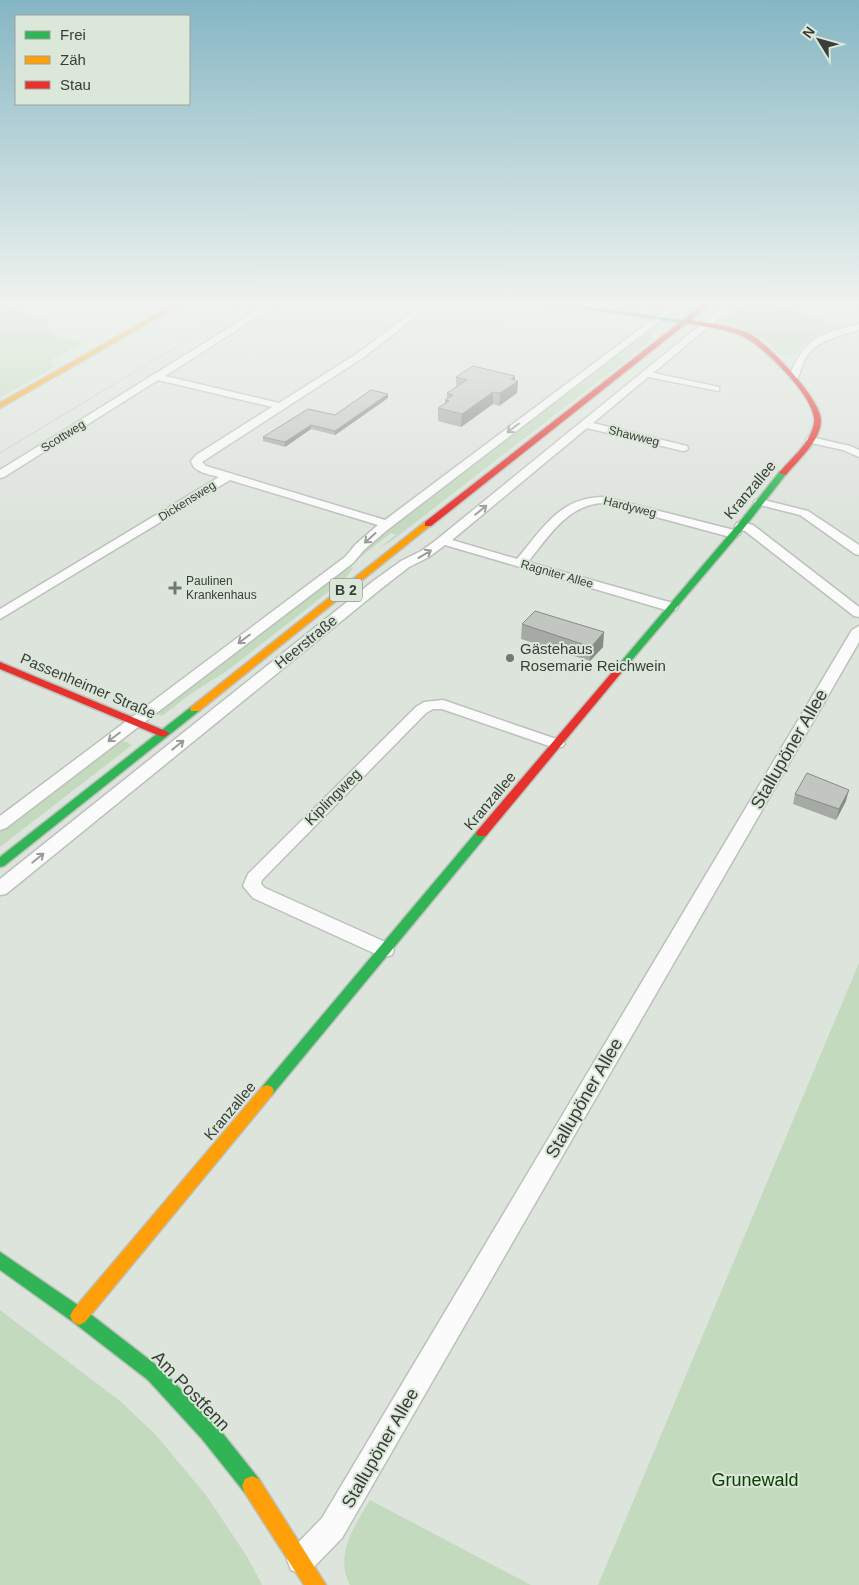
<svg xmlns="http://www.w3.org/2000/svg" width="859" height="1585" font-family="Arial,sans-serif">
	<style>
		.green { fill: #c3dabf }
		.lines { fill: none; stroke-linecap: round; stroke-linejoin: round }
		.street-casing { stroke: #bcc1bb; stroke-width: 3 }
		.fast-casing { stroke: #bcc1bb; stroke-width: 3 }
		.slow-casing { stroke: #bcc1bb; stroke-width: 3 }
		.jam-casing { stroke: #bcc1bb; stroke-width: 3 }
		.street { fill: #fafbfa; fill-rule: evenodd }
		.fast { fill: #30b455; fill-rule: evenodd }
		.slow { fill: #ff9f0a; fill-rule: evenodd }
		.jam { fill: #e5322d; fill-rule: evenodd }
		.tram { stroke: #c7c9c7; stroke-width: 1 }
		.wall { fill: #a6aaa5 }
		.shaded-wall { fill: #878b86 }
		.building { fill: #c1c6c0; stroke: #878b86 }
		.oneway { stroke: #9a9c9a }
		.poi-dot { fill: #737872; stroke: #dbe7d9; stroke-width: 2 }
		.labels { text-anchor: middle; stroke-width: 4; stroke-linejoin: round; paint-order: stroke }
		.far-street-label { font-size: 12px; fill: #3a3e39; stroke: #dbe7d9 }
		.far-poi-label { font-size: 12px; fill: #3a3e39; stroke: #dbe7d9; text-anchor: start }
		.shield { fill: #dbe7d9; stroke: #6a7169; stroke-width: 1 }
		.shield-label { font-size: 14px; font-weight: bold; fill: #3a3e39 }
		.street-label { font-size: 15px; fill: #3a3e39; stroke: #dbe7d9 }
		.poi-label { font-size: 15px; fill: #3a3e39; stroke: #dbe7d9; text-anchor: start }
		.near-street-label { font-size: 18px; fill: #3a3e39; stroke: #dbe7d9 }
		.near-park-label { font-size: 18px; fill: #074000; stroke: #dbe7d9 }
	</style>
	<rect width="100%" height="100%" fill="#dde4dc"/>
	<!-- green -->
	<path class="green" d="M 613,301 L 671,301 L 660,309 Z
		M 746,301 L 772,301 L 842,328 L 808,342 L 792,357 L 781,356 C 765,336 744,330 720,323 Z
		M 0,304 L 48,321 L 50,334 L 83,343 L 49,361 L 54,365 L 51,369 L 0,398 Z
		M 654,325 L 662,326 L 650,335 L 653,337 L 647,344 L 390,542 L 379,548 L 396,535 L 391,533 L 349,566 L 353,568 L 345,579 L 228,670 L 192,693 L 162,716 L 153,712 L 371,539 Z
		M 119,739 L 132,745 L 0,847 L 0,830 Z
		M 859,963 L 859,1585 L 598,1585 Z
		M 0,1310 L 120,1401 L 155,1434 L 206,1495 L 248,1558 L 262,1585 L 0,1585 Z
		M 370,1500 L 531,1585 L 350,1585 C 334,1555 355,1525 370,1500 Z"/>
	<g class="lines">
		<defs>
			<path id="street" d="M 272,301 L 282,301 L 165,376 L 279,403 L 358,353 L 427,301 L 436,301 L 364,357 L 202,462 L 206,466 L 385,520 L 677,301 L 686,301 L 386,531 L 364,550 L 353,563 L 6,828 L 0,830 L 0,816 L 345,557 L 356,544 L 378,525 L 230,480 L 0,619 L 0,609 L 219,477 C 209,474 194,473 191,461 L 196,455 L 272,407 L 158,380 L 4,477 L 0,478 L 0,470 Z
				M 602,301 L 611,301 L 600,312 L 594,312 L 594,308 Z
				M 730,301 L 739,301 L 653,373 L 719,387 L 719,391 L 648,377 L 593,423 L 687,446 L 688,448 L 687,450 L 683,451 L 587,428 L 452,540 L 517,559 C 543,528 560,497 604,497 L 738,531 L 740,534 L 734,538 L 604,503 C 568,504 549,536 528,562 L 676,604 L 678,607 L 676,610 L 666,610 L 445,545 L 429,557 L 409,567 L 382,588 L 6,894 L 0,895 L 0,879 L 372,582 L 401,561 L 421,551 L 435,541 Z
				M 859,324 L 859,330 C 841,335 818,340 806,357 C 802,363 801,372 797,379 L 791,379 L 789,377 C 804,338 820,334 859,324 Z
				M 811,437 L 850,446 L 859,450 L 859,457 L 843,450 L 807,442 L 806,440 L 807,438 Z
				M 760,499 L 808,511 L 859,545 L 859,555 L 855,554 L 800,515 L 756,504 L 754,502 L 756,500 Z
				M 741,522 L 753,525 L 859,607 L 859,617 L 854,616 L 745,531 L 737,529 L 735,526 L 737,523 Z
				M 859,626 L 859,642 L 342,1538 L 311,1570 L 301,1574 L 291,1570 L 287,1560 L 291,1550 L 322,1518 L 852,630 Z
				M 443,700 L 562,741 L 565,744 L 562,747 L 552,747 L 442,709 L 433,709 L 426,713 L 262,880 L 261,884 L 265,888 L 392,945 L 394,950 L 392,955 L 385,957 L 378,955 L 253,898 L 243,886 L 248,874 L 416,707 L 424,702 Z"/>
			<path id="fast" d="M 531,301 L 548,301 L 692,322 L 689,324 Z
				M 780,471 L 787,473 L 744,528 L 626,667 L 620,667 L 618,665 L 620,663 L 738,524 Z
				M 195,706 L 200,709 L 199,711 L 4,866 L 0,867 L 0,857 L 191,707 Z
				M 482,829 L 486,830 L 488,833 L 486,836 L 272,1095 L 267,1097 L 262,1095 L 260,1091 L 262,1087 L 478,830 Z
				M 0,1252 L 85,1310 L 160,1368 L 216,1425 L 259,1479 L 262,1486 L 259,1493 L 252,1496 L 245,1493 L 202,1439 L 148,1380 L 73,1322 L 0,1270 Z"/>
			<path id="slow" d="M 180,301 L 187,301 L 0,408 L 0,403 Z
				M 425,522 L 432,524 L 199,711 L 191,711 L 190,709 L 191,707 Z
				M 267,1085 L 272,1087 L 274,1091 L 272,1095 L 85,1322 L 79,1325 L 73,1322 L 70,1316 L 73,1310 L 262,1087 Z
				M 252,1476 L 259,1479 L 326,1585 L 304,1585 L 245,1493 L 242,1486 L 245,1479 Z"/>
			<path id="jam" d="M 707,301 L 714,301 L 690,320 C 710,323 731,326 750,334 C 768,344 822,400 821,421 C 820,442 798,460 786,475 L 779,473 C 791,458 811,443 814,423 C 818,400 765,348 746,338 C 728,328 706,328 687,323 L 431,526 L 425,526 L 425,522 Z
				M 0,662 L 168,732 L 169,734 L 164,737 L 160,736 L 0,669 Z
				M 623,662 L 628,665 L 626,667 L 486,836 L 478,836 L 476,833 L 478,830 L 620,663 Z"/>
		</defs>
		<!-- street casing -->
		<use href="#street" class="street-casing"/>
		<!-- fast casing -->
		<use href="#fast" class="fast-casing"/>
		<!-- slow casing -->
		<use href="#slow" class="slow-casing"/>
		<!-- jam casing -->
		<use href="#jam" class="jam-casing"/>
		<!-- street -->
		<use href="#street" class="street"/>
		<!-- fast -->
		<use href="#fast" class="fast"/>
		<!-- slow -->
		<use href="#slow" class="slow"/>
		<!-- jam -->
		<use href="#jam" class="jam"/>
		<!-- tram -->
		<path class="tram" d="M 0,453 L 252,301"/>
	</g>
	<!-- wall -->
	<path class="wall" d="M 515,376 L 515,380 L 518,381 L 517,393 L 499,406 L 493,404 L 461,427 L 438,421 L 438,408 L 445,404 L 445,400 L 447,399 L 447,393 L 456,387 L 456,377 Z
		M 388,394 L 388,398 L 335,435 L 311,429 L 285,447 L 263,441 L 263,437 L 335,415 Z
		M 522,624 L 603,647 L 590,661 L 521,639 Z
		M 795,794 L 846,801 L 836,820 L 793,804 Z"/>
	<!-- shaded-wall -->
	<path class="shaded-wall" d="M 515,376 L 515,383 L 518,381 L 517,393 L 499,406 L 500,393 L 511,379 Z
		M 493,392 L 493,404 L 461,427 L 462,414 Z
		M 388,394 L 388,398 L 335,435 L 335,431 Z
		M 311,425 L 311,429 L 285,447 L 285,442 Z
		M 604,632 L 603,647 L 590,661 L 591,647 Z
		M 849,790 L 846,801 L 836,820 L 839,809 Z"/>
	<!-- building -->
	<path class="building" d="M 473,366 L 515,376 L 511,379 L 518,381 L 500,393 L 493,392 L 462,414 L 438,408 L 449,401 L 445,400 L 453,395 L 447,393 L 467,380 L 456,377 Z
		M 371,390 L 388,394 L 335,431 L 311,425 L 285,442 L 263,437 L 308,409 L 335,415 Z
		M 535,611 L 604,632 L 591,647 L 522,624 Z
		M 807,773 L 849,790 L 839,809 L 795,794 Z"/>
	<!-- one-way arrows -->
	<defs><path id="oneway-shaft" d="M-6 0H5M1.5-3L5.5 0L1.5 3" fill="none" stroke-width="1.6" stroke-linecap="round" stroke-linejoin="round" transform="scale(1.25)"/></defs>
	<g class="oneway">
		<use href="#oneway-shaft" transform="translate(513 428) rotate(143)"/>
		<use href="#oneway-shaft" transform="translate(481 510) rotate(-39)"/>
		<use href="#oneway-shaft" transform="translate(370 538) rotate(138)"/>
		<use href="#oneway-shaft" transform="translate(425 554) rotate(-31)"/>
		<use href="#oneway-shaft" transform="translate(244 639) rotate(143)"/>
		<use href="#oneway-shaft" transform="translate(114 737) rotate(143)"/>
		<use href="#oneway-shaft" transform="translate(178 745) rotate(-39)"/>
		<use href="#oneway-shaft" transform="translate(38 858) rotate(-39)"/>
	</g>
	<!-- sky -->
	<linearGradient id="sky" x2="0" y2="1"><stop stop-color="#85b6c3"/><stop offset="0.58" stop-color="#f0f3ef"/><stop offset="1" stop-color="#f0f3ef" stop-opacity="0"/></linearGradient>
	<rect width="859" height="523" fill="url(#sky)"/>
	<!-- markers -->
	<g class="poi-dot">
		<path d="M172.5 580.5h5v5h5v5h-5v5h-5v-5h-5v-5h5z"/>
		<circle cx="510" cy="658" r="5"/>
	</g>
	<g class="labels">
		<!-- far-street labels -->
		<g class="far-street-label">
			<text transform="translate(63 436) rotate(-32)" y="4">Scottweg</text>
			<text transform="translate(634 436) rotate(14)" y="4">Shawweg</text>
			<text transform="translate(187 501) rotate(-32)" y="4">Dickensweg</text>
			<text transform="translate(630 507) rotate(14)" y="4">Hardyweg</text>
			<text transform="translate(557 574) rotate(16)" y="4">Ragniter Allee</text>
		</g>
		<!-- far-poi labels -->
		<g class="far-poi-label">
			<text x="186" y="585">Paulinen<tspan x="186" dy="14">Krankenhaus</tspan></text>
		</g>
		<!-- shield labels -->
		<rect class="shield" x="330" y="578.5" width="32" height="23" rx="4"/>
		<g class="shield-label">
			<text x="346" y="595">B 2</text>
		</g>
		<!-- street labels -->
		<g class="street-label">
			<text transform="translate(750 490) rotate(-50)" y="5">Kranzallee</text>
			<text transform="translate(306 642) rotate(-39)" y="5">Heerstraße</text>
			<text transform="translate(88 686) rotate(23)" y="5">Passenheimer Straße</text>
			<text transform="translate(333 797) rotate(-45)" y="5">Kiplingweg</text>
			<text transform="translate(490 801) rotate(-50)" y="5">Kranzallee</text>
			<text transform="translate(230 1111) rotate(-50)" y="5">Kranzallee</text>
		</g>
		<!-- poi labels -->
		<g class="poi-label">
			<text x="520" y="654">Gästehaus<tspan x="520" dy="17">Rosemarie Reichwein</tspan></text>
		</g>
		<!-- near-street labels -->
		<g class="near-street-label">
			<text transform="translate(789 749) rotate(-60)" y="6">Stallupöner Allee</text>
			<text transform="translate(584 1098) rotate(-60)" y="6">Stallupöner Allee</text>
			<text transform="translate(191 1391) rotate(46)" y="6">Am Postfenn</text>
			<text transform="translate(380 1448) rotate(-60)" y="6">Stallupöner Allee</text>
		</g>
		<!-- near-park labels -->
		<g class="near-park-label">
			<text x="755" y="1486">Grunewald</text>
		</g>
	</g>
	<!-- legend -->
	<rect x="15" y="15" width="175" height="90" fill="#dbe7d9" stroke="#9ba399"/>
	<rect x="25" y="31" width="25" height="8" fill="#30b455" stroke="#9ba399"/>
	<text x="60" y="40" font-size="15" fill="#3a3e39">Frei</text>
	<rect x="25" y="56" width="25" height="8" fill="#ff9f0a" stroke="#9ba399"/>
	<text x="60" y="65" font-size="15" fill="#3a3e39">Zäh</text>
	<rect x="25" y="81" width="25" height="8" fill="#e5322d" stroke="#9ba399"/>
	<text x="60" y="90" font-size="15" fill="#3a3e39">Stau</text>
	<!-- north arrow -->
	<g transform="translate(819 40) rotate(307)" stroke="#dbe7d9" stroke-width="4" paint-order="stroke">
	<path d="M0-4L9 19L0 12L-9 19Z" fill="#3a3e39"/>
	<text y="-8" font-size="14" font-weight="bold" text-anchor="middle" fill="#3a3e39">N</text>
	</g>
</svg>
